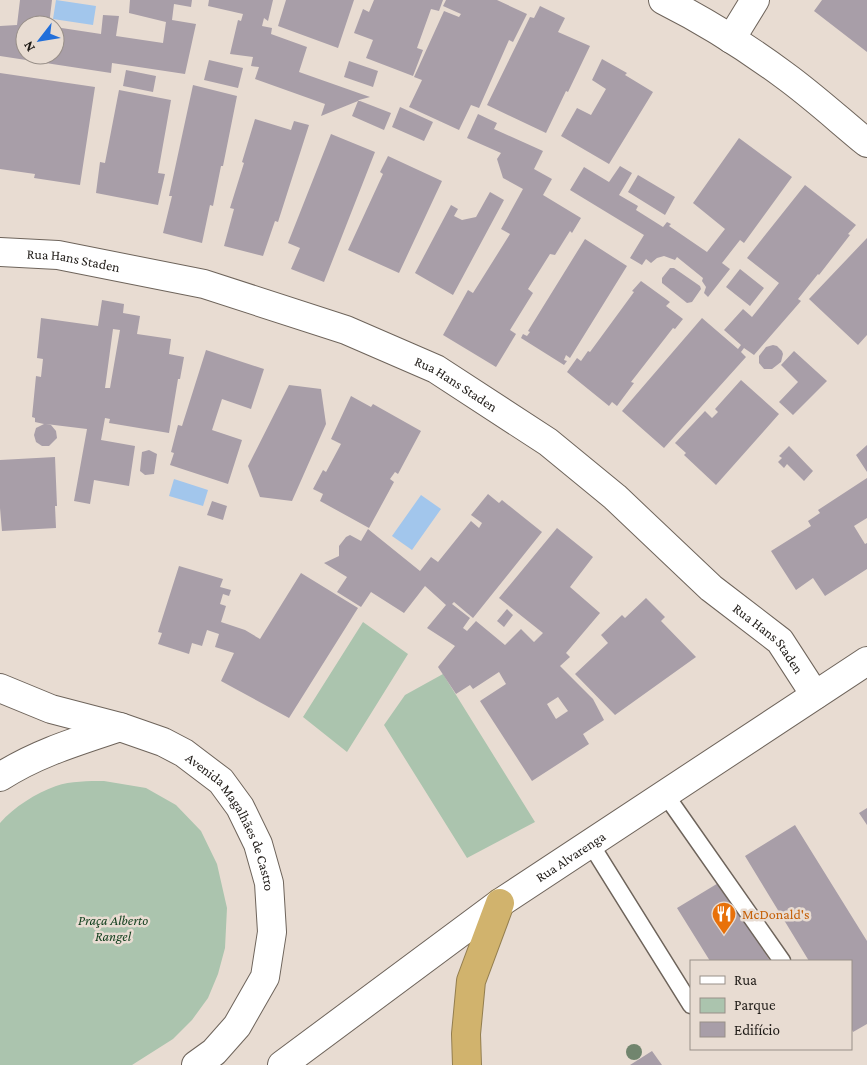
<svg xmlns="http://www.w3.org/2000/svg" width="867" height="1065" font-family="'Crimson Pro',serif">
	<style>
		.green { fill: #abc4ae }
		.water { fill: #a2c6ec }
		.building { fill: #a89ea8; fill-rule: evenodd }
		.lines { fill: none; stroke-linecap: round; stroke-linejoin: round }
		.service-casing { stroke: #6e645b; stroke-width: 19 }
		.minor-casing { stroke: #6e645b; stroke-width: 30 }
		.secondary-casing { stroke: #6e645b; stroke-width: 30 }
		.motorway-casing { stroke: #937e4f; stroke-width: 30 }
		.service { stroke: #fff; stroke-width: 16 }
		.minor { stroke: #fff; stroke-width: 28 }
		.secondary { stroke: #fff; stroke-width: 28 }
		.motorway { stroke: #d1b36d; stroke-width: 28 }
		.tree { fill: #71856e }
		.labels { text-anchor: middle; stroke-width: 5; stroke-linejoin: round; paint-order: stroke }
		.street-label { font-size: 14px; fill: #201c18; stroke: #e8dcd2 }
		.food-label { font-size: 14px; fill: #c56008; stroke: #e8dcd2; text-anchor: start }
		.park-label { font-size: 14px; font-style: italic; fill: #103e1c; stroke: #e8dcd2 }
	</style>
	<rect width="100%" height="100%" fill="#e8dcd2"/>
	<!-- green -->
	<path class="green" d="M 363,622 L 408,654 L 347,752 L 303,717 Z
		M 443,674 L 535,822 L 467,858 L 384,725 L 405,695 Z
		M 104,781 L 146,788 L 176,805 L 201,831 L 217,864 L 227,908 L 225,948 L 218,974 L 208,998 L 192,1020 L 173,1039 L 132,1065 L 0,1065 L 0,823 C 14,807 36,793 56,786 C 71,781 88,781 104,781 Z"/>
	<!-- water -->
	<path class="water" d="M 56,0 L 96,6 L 93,25 L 53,19 Z
		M 174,479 L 208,490 L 203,506 L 169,496 Z
		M 421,495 L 441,509 L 412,550 L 392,536 Z"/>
	<!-- building -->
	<path class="building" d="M 20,0 L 52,0 L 49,25 L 25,25 L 25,55 L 55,55 L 55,27 L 101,34 L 103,15 L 119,16 L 116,36 L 163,43 L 166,22 L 129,13 L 130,0 L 192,0 L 191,7 L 174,4 L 172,20 L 196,24 L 185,74 L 112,63 L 111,73 L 0,56 L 0,26 L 17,25 Z
		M 209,0 L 273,0 L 268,21 L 264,18 L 262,26 L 272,28 L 271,34 L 307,47 L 299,72 L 370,97 L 359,100 L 358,101 L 360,101 L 391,113 L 384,130 L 352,116 L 358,101 L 321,116 L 325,104 L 255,79 L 259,67 L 251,66 L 253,57 L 230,54 L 238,20 L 241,21 L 243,14 L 208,6 Z
		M 286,0 L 354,0 L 338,48 L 278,26 Z
		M 374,0 L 443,0 L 439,11 L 431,9 L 417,48 L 423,50 L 413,76 L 366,58 L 373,40 L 354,33 L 363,9 L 369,12 Z
		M 446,0 L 497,0 L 527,14 L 513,42 L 509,40 L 479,108 L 471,105 L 459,130 L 409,107 L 422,80 L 414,77 L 444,11 L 459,17 L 461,14 L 443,6 Z
		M 822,0 L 867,0 L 867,52 L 814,11 Z
		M 540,6 L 565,18 L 558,32 L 590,46 L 568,92 L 566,91 L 546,133 L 487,105 L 530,17 L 534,18 Z
		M 602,59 L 627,73 L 625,75 L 653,92 L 609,164 L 561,136 L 577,108 L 591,115 L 606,89 L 592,80 Z
		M 209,60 L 243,68 L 238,88 L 204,80 Z
		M 349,61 L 378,71 L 373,87 L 344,77 Z
		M 126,70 L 156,76 L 153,92 L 123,86 Z
		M 0,73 L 95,87 L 80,185 L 34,178 L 35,174 L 0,169 Z
		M 193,85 L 237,96 L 223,166 L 221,166 L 213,206 L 210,205 L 202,243 L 163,233 L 172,196 L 169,196 Z
		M 119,90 L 171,100 L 158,173 L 165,174 L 158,205 L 96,193 L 100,162 L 105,163 Z
		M 400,107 L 433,122 L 424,141 L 392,127 Z
		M 478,114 L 497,123 L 494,129 L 543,151 L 534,169 L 552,179 L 543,195 L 581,218 L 572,233 L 570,231 L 555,255 L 550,254 L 528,289 L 533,293 L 510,330 L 516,334 L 496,367 L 443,335 L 468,290 L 473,293 L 510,234 L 501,229 L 523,189 L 503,178 L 497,159 L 501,153 L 467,138 Z
		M 255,119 L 291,130 L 294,121 L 309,125 L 278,222 L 275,221 L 263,256 L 224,246 L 234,209 L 230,208 L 244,163 L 242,162 Z
		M 331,134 L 375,152 L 324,282 L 291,269 L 300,248 L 288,243 Z
		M 739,138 L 792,177 L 744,243 L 740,240 L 722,263 L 730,269 L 708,297 L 704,293 L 706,287 L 702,281 L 703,278 L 677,257 L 675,260 L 664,256 L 657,258 L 651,263 L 646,259 L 642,265 L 630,258 L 644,235 L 570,190 L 584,167 L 609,182 L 620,166 L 632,173 L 619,195 L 638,206 L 636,210 L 663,227 L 667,222 L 671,224 L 669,226 L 707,252 L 725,229 L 693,203 Z
		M 388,156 L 442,181 L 399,273 L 348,250 L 383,174 L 380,172 Z
		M 638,175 L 675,197 L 665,215 L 628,192 Z
		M 805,185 L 856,225 L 848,234 L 850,235 L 819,275 L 818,274 L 798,299 L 801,301 L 754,355 L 744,348 L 741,352 L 746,357 L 664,448 L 622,411 L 702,318 L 738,349 L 741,345 L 724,330 L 743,309 L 752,317 L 779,283 L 747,258 Z
		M 490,192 L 504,200 L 453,295 L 415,273 L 451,205 L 458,209 L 454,216 L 462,220 L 476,217 Z
		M 867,238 L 867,335 L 858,345 L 809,299 Z
		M 585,239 L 627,266 L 570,358 L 566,355 L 564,360 L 567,361 L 564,365 L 521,338 L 523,334 L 527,336 L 530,332 L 528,331 Z
		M 670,268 L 674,268 L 700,286 L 701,289 L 692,302 L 687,303 L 662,283 L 662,278 Z
		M 740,269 L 764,288 L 750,306 L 726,287 Z
		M 641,281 L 670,302 L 666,306 L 683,319 L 675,329 L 673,328 L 631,382 L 634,383 L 617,406 L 612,402 L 609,406 L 567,372 L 577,358 L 581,361 L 588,351 L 590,352 L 634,292 L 632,291 Z
		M 102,300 L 124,304 L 123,313 L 140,316 L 137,334 L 171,339 L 169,354 L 184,357 L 180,379 L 178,379 L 169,433 L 109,423 L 110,419 L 105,418 L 101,440 L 135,446 L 129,486 L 94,480 L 90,504 L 74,501 L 87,429 L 46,424 L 51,425 L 56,431 L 57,438 L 49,446 L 42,446 L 36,442 L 34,435 L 36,428 L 44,424 L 35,422 L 35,418 L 32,417 L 36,376 L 41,377 L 43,359 L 37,358 L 41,318 L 98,326 ZM 113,329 L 120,330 L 110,388 L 105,388 Z
		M 773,345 L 777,346 L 782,351 L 783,354 L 781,362 L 772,369 L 764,369 L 759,363 L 759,356 L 766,347 Z
		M 206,350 L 264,369 L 251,409 L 222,399 L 212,430 L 242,440 L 228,484 L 170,465 L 174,453 L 171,452 L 178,425 L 182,426 Z
		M 794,351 L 827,381 L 793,415 L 779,402 L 798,382 L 781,365 Z
		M 741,380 L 779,414 L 716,485 L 684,455 L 686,453 L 675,443 L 705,411 L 712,418 L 718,412 L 715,409 Z
		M 289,385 L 321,389 L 326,424 L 292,501 L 260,497 L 248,466 Z
		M 351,396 L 371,407 L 373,404 L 421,431 L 398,474 L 395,472 L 390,479 L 394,482 L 369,528 L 320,501 L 323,494 L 313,489 L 323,470 L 326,472 L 341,444 L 331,439 Z
		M 867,445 L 867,472 L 856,455 Z
		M 789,446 L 813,471 L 804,481 L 787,464 L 784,468 L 778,462 L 782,458 L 779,456 Z
		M 149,450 L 157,454 L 154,474 L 145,475 L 140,471 L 142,452 Z
		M 55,457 L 57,506 L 55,506 L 56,528 L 2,531 L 0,508 L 0,460 Z
		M 867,478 L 867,518 L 854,526 L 865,544 L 867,543 L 867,569 L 825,596 L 813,578 L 796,590 L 771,551 L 811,526 L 808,521 L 820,513 L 818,510 Z
		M 488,494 L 499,503 L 502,500 L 542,532 L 473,618 L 454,602 L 452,604 L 470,618 L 463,628 L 467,631 L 476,621 L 505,645 L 521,629 L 534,642 L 543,633 L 499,598 L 557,528 L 593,557 L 570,587 L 600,613 L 566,653 L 570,657 L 560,666 L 593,699 L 604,720 L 583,734 L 589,744 L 532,781 L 480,701 L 506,684 L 499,672 L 473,689 L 470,685 L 456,694 L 438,667 L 455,646 L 427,628 L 446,605 L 425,586 L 404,613 L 371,592 L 361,607 L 337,592 L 347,577 L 324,563 L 339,556 L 339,546 L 346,537 L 350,535 L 361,541 L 368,529 L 420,571 L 431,557 L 438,562 L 471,521 L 479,528 L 482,523 L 471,515 ZM 558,697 L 568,711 L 556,719 L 547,704 Z
		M 212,501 L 227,506 L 223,520 L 207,515 Z
		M 179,566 L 223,579 L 220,587 L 231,590 L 229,596 L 223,594 L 220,604 L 226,606 L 221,622 L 245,630 L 260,639 L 301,573 L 358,608 L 289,718 L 221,681 L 234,653 L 215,647 L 219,634 L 207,630 L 202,646 L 192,643 L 189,654 L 158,644 L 162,633 L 158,632 Z
		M 646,598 L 665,617 L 661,621 L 696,657 L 615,715 L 575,674 L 608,643 L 601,635 L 622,615 L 625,618 Z
		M 507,609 L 513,615 L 504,627 L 497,621 Z
		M 867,808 L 867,825 L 859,813 Z
		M 795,825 L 867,941 L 867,1024 L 853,1032 L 851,1028 L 851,961 L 809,961 L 745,856 Z
		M 720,882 L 770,961 L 710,961 L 677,908 Z
		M 652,1051 L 662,1065 L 630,1065 Z"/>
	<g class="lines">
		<defs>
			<path id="service" d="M 665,794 L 782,961
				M 590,843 L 691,1005"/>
			<g id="minor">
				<path d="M 663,0 C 705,21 746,47 784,75 C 813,96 839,120 867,143"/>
				<path d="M 731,39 L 755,0"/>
				<path id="s1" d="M 0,252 L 58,255 L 204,284 L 346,330 L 436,369 L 548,442 L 615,497 L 711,588 L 780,641 L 815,695"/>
			</g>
			<g id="secondary">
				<path id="s2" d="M 0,688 L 51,709 L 120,727 L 163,742 L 184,753 L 221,781 L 240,807 L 258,844 L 269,883 L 272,932 L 265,977 L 237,1026 L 214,1052 L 196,1065"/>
				<path d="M 0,777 C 37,753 78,741 120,727"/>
				<path id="s3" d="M 282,1065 L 500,903 L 867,661"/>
			</g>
			<path id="motorway" d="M 467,1065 L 466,1034 L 471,981 L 500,903"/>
		</defs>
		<!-- service casing -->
		<use href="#service" class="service-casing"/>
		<!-- minor casing -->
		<use href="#minor" class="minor-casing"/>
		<!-- secondary casing -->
		<use href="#secondary" class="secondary-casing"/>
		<!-- motorway casing -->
		<use href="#motorway" class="motorway-casing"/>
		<!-- service -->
		<use href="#service" class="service"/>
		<!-- minor -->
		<use href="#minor" class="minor"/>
		<!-- secondary -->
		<use href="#secondary" class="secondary"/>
		<!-- motorway -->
		<use href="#motorway" class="motorway"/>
	</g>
	<!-- trees -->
	<circle class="tree" cx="634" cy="1052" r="8"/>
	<!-- icons -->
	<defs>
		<symbol id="restaurant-pin" viewBox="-11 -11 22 30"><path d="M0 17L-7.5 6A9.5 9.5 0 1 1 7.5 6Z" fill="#e8710a" stroke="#e8dcd2"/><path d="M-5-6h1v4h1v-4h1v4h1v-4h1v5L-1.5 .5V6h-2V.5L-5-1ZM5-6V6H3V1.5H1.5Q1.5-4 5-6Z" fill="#fff"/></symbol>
	</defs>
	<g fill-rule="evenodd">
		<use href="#restaurant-pin" x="710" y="900" width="28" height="38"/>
	</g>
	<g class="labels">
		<!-- street labels -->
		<g class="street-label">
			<text dy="5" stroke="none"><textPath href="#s1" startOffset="74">Rua Hans Staden</textPath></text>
			<text dy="5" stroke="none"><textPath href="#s1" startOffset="479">Rua Hans Staden</textPath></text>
			<text dy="5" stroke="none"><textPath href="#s1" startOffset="884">Rua Hans Staden</textPath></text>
			<text dy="5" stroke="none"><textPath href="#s2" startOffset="282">Avenida Magalhães de Castro</textPath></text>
			<text dy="5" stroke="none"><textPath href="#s3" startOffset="356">Rua Alvarenga</textPath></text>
		</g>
		<!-- food labels -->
		<g class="food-label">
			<text x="742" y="919">McDonald's</text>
		</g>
		<!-- park labels -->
		<g class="park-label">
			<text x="113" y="925">Praça Alberto<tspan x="113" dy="16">Rangel</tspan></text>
		</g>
	</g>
	<!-- legend -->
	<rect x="690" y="960" width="162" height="90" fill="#e8dcd2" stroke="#988f88"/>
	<rect x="700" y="976" width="25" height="8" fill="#ffffff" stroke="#988f88"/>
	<text x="734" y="985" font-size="15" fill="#201c18">Rua</text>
	<rect x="700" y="998" width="25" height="15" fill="#abc4ae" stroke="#988f88"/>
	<text x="734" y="1010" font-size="15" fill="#201c18">Parque</text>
	<rect x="700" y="1022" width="25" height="15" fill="#a89ea8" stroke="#988f88"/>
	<text x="734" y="1035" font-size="15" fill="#201c18">Edifício</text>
	<!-- north arrow -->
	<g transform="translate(40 40) rotate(239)"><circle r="24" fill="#e8dcd2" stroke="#988f88"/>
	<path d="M0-4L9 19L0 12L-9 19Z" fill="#226fda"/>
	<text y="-8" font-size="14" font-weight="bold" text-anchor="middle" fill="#201c18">N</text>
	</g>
</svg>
